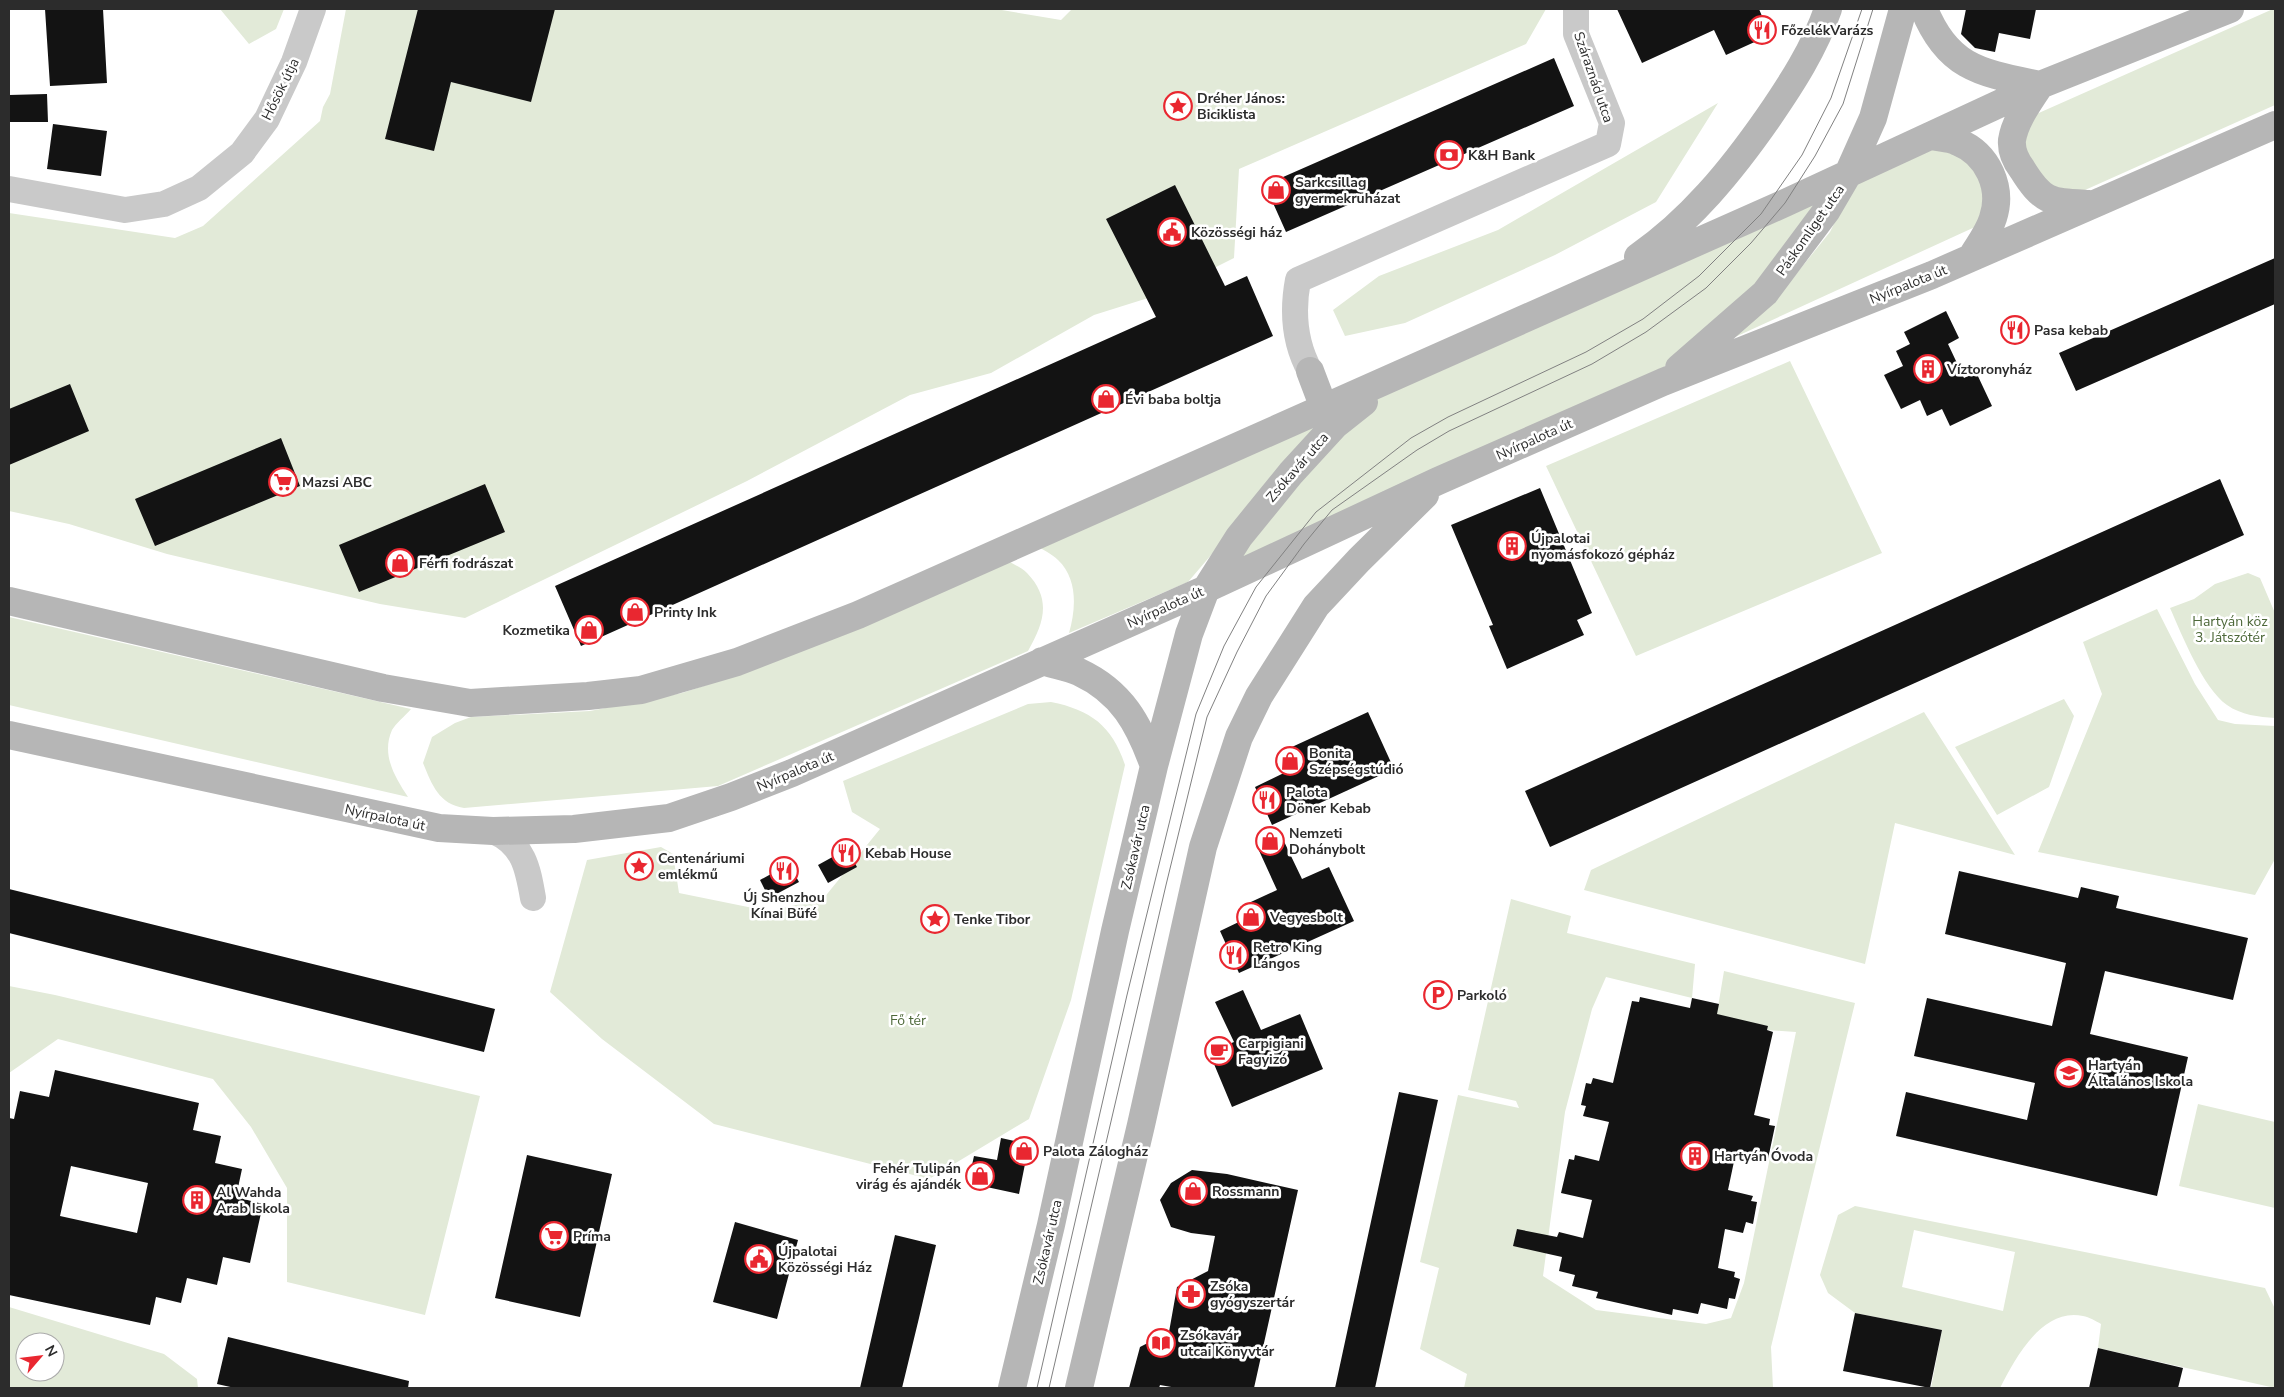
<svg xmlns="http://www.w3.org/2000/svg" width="2284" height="1397" font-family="'Nunito Sans',sans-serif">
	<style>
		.green { fill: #e2ead8; fill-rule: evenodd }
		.building { fill: #131313; fill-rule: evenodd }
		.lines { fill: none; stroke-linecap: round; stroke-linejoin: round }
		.street { stroke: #c9c9c9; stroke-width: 26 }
		.secondary { stroke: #b6b6b6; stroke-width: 28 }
		.tram { stroke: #818181; stroke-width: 1 }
		.labels { text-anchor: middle; stroke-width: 5; stroke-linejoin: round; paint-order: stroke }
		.poi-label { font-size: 14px; font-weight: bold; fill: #2c2c2c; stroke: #fff; text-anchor: start }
		.street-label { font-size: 14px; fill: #2c2c2c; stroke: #fff }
		.park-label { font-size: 14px; fill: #4d6839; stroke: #fff }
	</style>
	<rect width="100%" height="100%" fill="#fff"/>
	<!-- green -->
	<path class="green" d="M 220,9 L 284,9 L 276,29 L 249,44 Z
		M 346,9 L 996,9 L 1061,20 L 1072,9 L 1546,9 L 1526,44 L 1239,169 L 1234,258 L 1164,293 L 1094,315 L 991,373 L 910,395 L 747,481 L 465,618 L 380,604 L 167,554 L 69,524 L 9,511 L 9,213 L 175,238 L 203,226 L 320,121 L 323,107 L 330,94 Z
		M 2273,9 L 2275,9 L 2275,105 L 2085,190 L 2054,191 L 2031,174 L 2022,136 L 2032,116 Z
		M 1718,103 L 1656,202 L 1555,255 L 1405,323 L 1345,336 L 1333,310 L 1379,276 L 1498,230 Z
		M 1944,143 L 1980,164 L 1988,221 L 1722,343 L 1776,299 L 1830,232 L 1854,183 Z
		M 1818,198 L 1782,252 L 1752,290 L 1664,367 L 1230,564 L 1378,391 Z
		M 1790,361 L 1882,553 L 1636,656 L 1546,466 Z
		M 1335,410 L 1188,582 L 1069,633 C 1076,609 1078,579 1058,560 C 1052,554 1042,549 1035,545 Z
		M 1004,559 C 1011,563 1021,567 1027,573 C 1052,599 1044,623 1028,651 L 718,786 L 464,808 C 439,804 432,785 423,763 L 432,737 L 455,723 L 471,717 L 590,711 L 682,693 L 728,678 Z
		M 2248,573 L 2260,578 L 2275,613 L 2275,718 C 2259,717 2241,715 2227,705 C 2203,688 2182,635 2170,608 L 2194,599 L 2215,584 Z
		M 2157,609 L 2195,684 L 2218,720 L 2235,724 L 2275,726 L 2275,859 L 2255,895 L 2038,852 L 2102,694 L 2083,642 Z
		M 9,617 L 411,709 C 405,716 396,723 392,730 C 381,755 395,777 408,797 L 9,705 Z
		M 2064,699 L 2074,716 L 2049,787 L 1997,815 L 1955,747 Z
		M 1051,702 C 1091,710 1112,726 1125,765 L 1071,1000 L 1029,1119 L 929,1179 L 714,1124 L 602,1039 L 550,992 L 587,860 L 661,847 L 673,854 L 679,893 L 768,911 L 823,899 L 880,829 L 852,812 L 843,781 L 1028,704 Z
		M 1924,712 L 2015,855 L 1895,823 L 1865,964 L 1584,890 L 1591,870 Z
		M 1511,899 L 1571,916 L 1567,933 L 1695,964 L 1692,998 L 1606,977 L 1592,1009 L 1565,1112 L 1543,1276 L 1596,1310 L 1706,1324 L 1731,1318 L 1744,1283 L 1796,1032 L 1767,1030 L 1768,1026 L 1716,1019 L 1724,971 L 1855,1003 L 1771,1347 L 1773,1388 L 1464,1388 L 1467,1374 L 1420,1349 L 1439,1268 L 1420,1262 L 1458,1095 L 1519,1108 L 1516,1101 L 1468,1090 Z
		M 9,986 L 55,995 L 480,1096 L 425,1315 L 287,1282 L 287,1188 L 251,1127 L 213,1079 L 58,1039 L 9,1073 Z
		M 2198,1104 L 2275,1122 L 2275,1208 L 2179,1186 Z
		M 1855,1206 L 2265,1288 L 2275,1309 L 2275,1388 L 2098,1348 L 2101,1324 C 2096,1321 2089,1317 2083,1316 C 2042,1307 2015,1359 2000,1388 L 1931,1388 L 1942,1330 L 1855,1313 L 1828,1293 L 1820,1275 L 1838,1215 ZM 1914,1230 L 2015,1252 L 2003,1311 L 1902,1287 Z
		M 9,1307 L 164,1354 L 197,1379 L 198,1388 L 9,1388 ZM 25,1342 L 55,1342 L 55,1372 L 25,1372 Z"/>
	<!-- building -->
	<path class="building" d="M 45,9 L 103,9 L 107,83 L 50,86 Z
		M 418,9 L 555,9 L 531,102 L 451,82 L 434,151 L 385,139 Z
		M 1617,9 L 1759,9 L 1770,35 L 1726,55 L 1714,30 L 1642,63 Z
		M 1966,9 L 2036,9 L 2030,39 L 1999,33 L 1995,52 L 1975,48 L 1961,34 Z
		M 1554,58 L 1574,106 L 1286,232 L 1265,185 Z
		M 47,94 L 48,122 L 9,122 L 9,95 Z
		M 53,124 L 107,131 L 101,176 L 47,169 Z
		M 1175,185 L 1225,286 L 1247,276 L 1273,336 L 581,646 L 555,586 L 1156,317 L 1106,219 Z
		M 2275,258 L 2275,304 L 2076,391 L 2059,353 Z
		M 1946,311 L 1959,338 L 1948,344 L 1964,378 L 1976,372 L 1992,406 L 1950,426 L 1942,409 L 1927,416 L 1920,400 L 1901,409 L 1884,375 L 1903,366 L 1896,351 L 1910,344 L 1904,332 Z
		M 70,384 L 89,431 L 9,465 L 9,409 Z
		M 281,438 L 300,486 L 155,546 L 135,499 Z
		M 2220,479 L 2244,535 L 1550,847 L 1525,791 Z
		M 485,484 L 505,532 L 359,592 L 339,545 Z
		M 1540,488 L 1592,613 L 1577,620 L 1584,635 L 1507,669 L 1489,626 L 1493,625 L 1451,525 Z
		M 1368,712 L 1394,769 L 1272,825 L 1255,787 L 1290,770 L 1281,752 Z
		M 1280,833 L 1302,879 L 1329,867 L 1354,921 L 1239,973 L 1220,931 L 1245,919 L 1240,907 L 1277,890 L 1256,844 Z
		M 847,849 L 857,867 L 828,883 L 818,865 Z
		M 789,864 L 799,882 L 769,898 L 760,880 Z
		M 1959,871 L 2078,898 L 2081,887 L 2119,896 L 2116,908 L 2248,938 L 2233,1000 L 2105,971 L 2090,1034 L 2188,1057 L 2157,1196 L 1896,1136 L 1906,1092 L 2027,1120 L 2035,1083 L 1914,1056 L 1927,998 L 2052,1026 L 2066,963 L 1945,934 Z
		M 9,889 L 495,1009 L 484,1052 L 9,933 Z
		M 1243,990 L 1261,1030 L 1300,1014 L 1323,1069 L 1232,1107 L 1209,1052 L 1234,1042 L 1215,1002 Z
		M 1640,997 L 1690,1008 L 1692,998 L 1719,1004 L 1717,1014 L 1768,1026 L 1767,1030 L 1773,1032 L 1754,1115 L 1770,1119 L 1769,1125 L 1775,1126 L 1768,1159 L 1736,1152 L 1728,1190 L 1753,1196 L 1751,1201 L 1757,1202 L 1753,1224 L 1746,1222 L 1743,1233 L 1725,1229 L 1718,1268 L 1735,1272 L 1734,1277 L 1740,1279 L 1735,1299 L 1729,1298 L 1727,1309 L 1701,1303 L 1698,1314 L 1673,1309 L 1672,1315 L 1596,1298 L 1598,1292 L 1572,1286 L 1575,1275 L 1559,1271 L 1562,1257 L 1513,1246 L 1517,1229 L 1557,1237 L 1559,1232 L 1583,1238 L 1592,1200 L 1561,1193 L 1569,1159 L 1574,1160 L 1575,1155 L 1599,1161 L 1609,1122 L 1583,1116 L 1586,1106 L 1581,1105 L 1586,1083 L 1591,1084 L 1593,1078 L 1613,1083 L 1632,1001 L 1639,1002 Z
		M 55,1070 L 199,1103 L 193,1130 L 221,1136 L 215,1163 L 242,1169 L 236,1197 L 263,1204 L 250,1263 L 223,1257 L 217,1285 L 187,1278 L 181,1303 L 156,1297 L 150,1325 L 9,1295 L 9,1118 L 14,1119 L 20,1091 L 49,1097 ZM 71,1166 L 148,1183 L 137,1233 L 60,1216 Z
		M 1399,1092 L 1438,1100 L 1375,1388 L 1335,1388 Z
		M 1001,1138 L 1029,1144 L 1019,1194 L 968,1183 L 974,1156 L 997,1160 Z
		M 527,1155 L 612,1174 L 580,1317 L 495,1298 Z
		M 1192,1170 L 1227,1174 L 1298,1190 L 1254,1388 L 1177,1388 L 1160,1385 L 1159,1388 L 1129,1388 L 1140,1347 L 1169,1332 L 1177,1287 L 1208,1271 L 1215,1236 L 1191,1233 L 1171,1227 L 1160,1200 L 1171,1183 Z
		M 735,1222 L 798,1240 L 777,1319 L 713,1302 Z
		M 895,1235 L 936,1245 L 919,1318 L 902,1388 L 860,1388 Z
		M 1855,1313 L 1942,1330 L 1930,1388 L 1843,1371 Z
		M 228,1337 L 409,1381 L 408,1388 L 235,1388 L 217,1384 Z
		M 2098,1348 L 2183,1368 L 2178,1388 L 2089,1388 Z"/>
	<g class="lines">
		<!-- street -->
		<path class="street" d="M 9,189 L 125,210 L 164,204 L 199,188 L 242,153 L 267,119 L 294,62 L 313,9
			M 1310,371 C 1294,342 1292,312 1298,280 L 1608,144 L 1612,123 L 1576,34 L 1576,9
			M 493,831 C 524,844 528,869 533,898"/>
		<!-- secondary -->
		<path class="secondary" d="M 1924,9 C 1948,69 1982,73 2040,85
			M 2040,85 C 2030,101 2015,120 2012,140 C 2011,151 2016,161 2022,169 C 2043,203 2051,202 2089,204
			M 1932,136 C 1940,138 1951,138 1958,142 C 1988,154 2003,188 1993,218 C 1989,232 1978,246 1971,258
			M 1638,257 C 1691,220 1731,171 1768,118 C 1792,83 1814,49 1828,9
			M 1679,368 L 1765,293 L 1827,210 L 1848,174 L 1873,118 L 1903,9
			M 1310,371 L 1324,408
			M 9,601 L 383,688 L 470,703 L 588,696 L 641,690 L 737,662 L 858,615 L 1785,203 L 2040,85 L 2230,9
			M 1042,661 C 1054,665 1068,667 1079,672 C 1122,692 1139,724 1154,766
			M 9,735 L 439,828 L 493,831 L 574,829 L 669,818 L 731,797 L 792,773 L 1206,589 L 1438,481 L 1663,382 L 1932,275 L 2275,125
			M 1012,1388 L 1051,1225 L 1115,931 L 1154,766 L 1189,634 L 1206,589 L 1239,537 L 1291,473 L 1335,425 L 1364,402
			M 1079,1388 L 1141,1125 L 1203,847 L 1239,737 L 1259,696 L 1316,606 L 1359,560 L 1425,495"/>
		<!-- tram -->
		<path class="tram" d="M 1037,1388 L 1127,995 L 1196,714 L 1224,646 L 1256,587 L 1316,512 L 1411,438 L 1448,417 L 1586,352 L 1643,319 L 1699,276 L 1761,214 L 1802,155 L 1831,98 L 1862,9
			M 1049,1388 L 1166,885 L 1207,717 L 1237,652 L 1266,596 L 1304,544 L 1332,510 L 1417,450 L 1449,431 L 1592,364 L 1646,332 L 1706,288 L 1751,243 L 1785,203 L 1815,156 L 1843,104 L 1873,9"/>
	</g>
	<!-- icons -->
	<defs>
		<symbol id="restaurant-ring" viewBox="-11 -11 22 22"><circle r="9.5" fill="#fff" stroke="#e92730" stroke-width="1.5"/><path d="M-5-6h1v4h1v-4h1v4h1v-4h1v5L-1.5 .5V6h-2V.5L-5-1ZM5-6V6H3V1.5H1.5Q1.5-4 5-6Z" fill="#e92730"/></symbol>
		<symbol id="sight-ring" viewBox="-11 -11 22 22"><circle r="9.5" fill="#fff" stroke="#e92730" stroke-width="1.5"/><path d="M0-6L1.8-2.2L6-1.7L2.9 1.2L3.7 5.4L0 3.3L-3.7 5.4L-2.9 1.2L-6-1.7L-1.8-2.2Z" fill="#e92730"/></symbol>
		<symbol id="bank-ring" viewBox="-11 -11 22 22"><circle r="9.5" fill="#fff" stroke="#e92730" stroke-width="1.5"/><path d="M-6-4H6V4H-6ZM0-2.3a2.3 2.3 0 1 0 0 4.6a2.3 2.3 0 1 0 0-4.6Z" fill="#e92730"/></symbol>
		<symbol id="shop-ring" viewBox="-11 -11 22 22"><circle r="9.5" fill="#fff" stroke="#e92730" stroke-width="1.5"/><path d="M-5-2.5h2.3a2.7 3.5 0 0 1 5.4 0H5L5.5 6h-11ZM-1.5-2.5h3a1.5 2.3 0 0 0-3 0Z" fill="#e92730"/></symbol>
		<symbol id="civic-ring" viewBox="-11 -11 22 22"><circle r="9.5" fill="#fff" stroke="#e92730" stroke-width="1.5"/><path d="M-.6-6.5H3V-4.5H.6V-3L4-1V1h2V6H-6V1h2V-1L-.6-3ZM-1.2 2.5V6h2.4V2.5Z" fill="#e92730"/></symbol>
		<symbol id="building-ring" viewBox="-11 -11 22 22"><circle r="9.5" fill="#fff" stroke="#e92730" stroke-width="1.5"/><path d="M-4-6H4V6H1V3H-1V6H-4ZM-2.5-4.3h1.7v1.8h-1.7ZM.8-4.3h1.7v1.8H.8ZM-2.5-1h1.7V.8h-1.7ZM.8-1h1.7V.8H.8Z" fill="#e92730"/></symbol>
		<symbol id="supermarket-ring" viewBox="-11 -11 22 22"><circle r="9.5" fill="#fff" stroke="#e92730" stroke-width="1.5"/><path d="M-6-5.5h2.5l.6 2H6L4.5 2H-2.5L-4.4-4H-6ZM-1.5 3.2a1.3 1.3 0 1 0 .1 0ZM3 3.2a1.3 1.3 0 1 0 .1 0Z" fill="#e92730"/></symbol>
		<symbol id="parking-ring" viewBox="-11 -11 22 22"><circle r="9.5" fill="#fff" stroke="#e92730" stroke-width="1.5"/><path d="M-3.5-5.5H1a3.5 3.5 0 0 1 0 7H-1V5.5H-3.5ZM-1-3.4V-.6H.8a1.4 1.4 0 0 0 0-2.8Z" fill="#e92730"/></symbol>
		<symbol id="cafe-ring" viewBox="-11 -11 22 22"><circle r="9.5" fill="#fff" stroke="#e92730" stroke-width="1.5"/><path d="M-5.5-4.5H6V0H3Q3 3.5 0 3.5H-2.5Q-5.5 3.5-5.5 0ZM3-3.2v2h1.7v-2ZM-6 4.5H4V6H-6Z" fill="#e92730"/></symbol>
		<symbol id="school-ring" viewBox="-11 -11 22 22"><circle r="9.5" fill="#fff" stroke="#e92730" stroke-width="1.5"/><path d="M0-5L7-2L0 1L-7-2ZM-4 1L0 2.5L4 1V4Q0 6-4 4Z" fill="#e92730"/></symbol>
		<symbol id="pharmacy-ring" viewBox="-11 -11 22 22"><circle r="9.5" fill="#fff" stroke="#e92730" stroke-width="1.5"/><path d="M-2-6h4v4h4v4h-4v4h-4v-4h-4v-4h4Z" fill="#e92730"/></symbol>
		<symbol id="library-ring" viewBox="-11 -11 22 22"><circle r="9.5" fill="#fff" stroke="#e92730" stroke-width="1.5"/><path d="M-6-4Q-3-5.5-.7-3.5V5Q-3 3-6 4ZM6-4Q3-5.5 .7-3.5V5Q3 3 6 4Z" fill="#e92730"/></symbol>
	</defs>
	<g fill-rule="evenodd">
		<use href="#restaurant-ring" x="1746" y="14" width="32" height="32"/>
		<use href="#sight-ring" x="1162" y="90" width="32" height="32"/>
		<use href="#bank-ring" x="1433" y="139" width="32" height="32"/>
		<use href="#shop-ring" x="1260" y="174" width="32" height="32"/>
		<use href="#civic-ring" x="1156" y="216" width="32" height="32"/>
		<use href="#restaurant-ring" x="1999" y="314" width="32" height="32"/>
		<use href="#building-ring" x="1912" y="353" width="32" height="32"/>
		<use href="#shop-ring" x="1090" y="383" width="32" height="32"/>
		<use href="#supermarket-ring" x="267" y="466" width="32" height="32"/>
		<use href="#building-ring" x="1496" y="530" width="32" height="32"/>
		<use href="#shop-ring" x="384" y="547" width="32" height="32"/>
		<use href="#shop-ring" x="619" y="596" width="32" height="32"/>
		<use href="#shop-ring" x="573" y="614" width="32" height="32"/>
		<use href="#shop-ring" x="1274" y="745" width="32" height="32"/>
		<use href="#restaurant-ring" x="1251" y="784" width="32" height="32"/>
		<use href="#shop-ring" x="1254" y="825" width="32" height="32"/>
		<use href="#restaurant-ring" x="830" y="837" width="32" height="32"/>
		<use href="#sight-ring" x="623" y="850" width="32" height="32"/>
		<use href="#restaurant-ring" x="768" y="855" width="32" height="32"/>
		<use href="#shop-ring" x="1235" y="901" width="32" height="32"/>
		<use href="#sight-ring" x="919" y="903" width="32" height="32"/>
		<use href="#restaurant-ring" x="1218" y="939" width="32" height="32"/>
		<use href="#parking-ring" x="1422" y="979" width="32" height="32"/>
		<use href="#cafe-ring" x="1203" y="1035" width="32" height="32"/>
		<use href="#school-ring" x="2053" y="1057" width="32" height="32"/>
		<use href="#shop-ring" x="1008" y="1135" width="32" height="32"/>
		<use href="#building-ring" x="1679" y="1140" width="32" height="32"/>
		<use href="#shop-ring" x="964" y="1160" width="32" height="32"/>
		<use href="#shop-ring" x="1177" y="1175" width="32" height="32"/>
		<use href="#building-ring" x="181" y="1184" width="32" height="32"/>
		<use href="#supermarket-ring" x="538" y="1220" width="32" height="32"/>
		<use href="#civic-ring" x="743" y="1243" width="32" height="32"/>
		<use href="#pharmacy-ring" x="1175" y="1278" width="32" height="32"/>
		<use href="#library-ring" x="1145" y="1327" width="32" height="32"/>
	</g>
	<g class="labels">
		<!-- poi labels -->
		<g class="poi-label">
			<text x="1781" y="35">FőzelékVarázs</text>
			<text x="1197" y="103">Dréher János:<tspan x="1197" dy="16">Biciklista</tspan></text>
			<text x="1468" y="160">K&amp;H Bank</text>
			<text x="1295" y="187">Sarkcsillag<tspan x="1295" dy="16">gyermekruházat</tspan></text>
			<text x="1191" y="237">Közösségi ház</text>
			<text x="2034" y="335">Pasa kebab</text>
			<text x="1947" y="374">Víztoronyház</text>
			<text x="1125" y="404">Évi baba boltja</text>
			<text x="302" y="487">Mazsi ABC</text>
			<text x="1531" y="543">Újpalotai<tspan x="1531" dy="16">nyomásfokozó gépház</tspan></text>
			<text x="419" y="568">Férfi fodrászat</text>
			<text x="654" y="617">Printy Ink</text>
			<text x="570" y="635" text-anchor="end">Kozmetika</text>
			<text x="1309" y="758">Bonita<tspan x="1309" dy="16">Szépségstúdió</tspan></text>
			<text x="1286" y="797">Palota<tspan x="1286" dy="16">Döner Kebab</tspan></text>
			<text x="1289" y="838">Nemzeti<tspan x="1289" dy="16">Dohánybolt</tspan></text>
			<text x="865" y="858">Kebab House</text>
			<text x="658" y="863">Centenáriumi<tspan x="658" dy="16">emlékmű</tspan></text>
			<text x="784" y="902" text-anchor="middle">Új Shenzhou<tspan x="784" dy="16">Kínai Büfé</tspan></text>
			<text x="1270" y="922">Vegyesbolt</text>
			<text x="954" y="924">Tenke Tibor</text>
			<text x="1253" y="952">Retro King<tspan x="1253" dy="16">Lángos</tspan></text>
			<text x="1457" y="1000">Parkoló</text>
			<text x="1238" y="1048">Carpigiani<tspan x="1238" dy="16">Fagyizó</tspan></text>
			<text x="2088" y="1070">Hartyán<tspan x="2088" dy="16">Általános Iskola</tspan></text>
			<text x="1043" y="1156">Palota Zálogház</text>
			<text x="1714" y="1161">Hartyán Óvoda</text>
			<text x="961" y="1173" text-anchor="end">Fehér Tulipán<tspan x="961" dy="16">virág és ajándék</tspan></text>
			<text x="1212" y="1196">Rossmann</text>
			<text x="216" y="1197">Al Wahda<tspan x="216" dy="16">Arab Iskola</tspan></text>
			<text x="573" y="1241">Príma</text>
			<text x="778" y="1256">Újpalotai<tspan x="778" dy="16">Közösségi Ház</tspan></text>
			<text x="1210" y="1291">Zsóka<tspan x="1210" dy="16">gyógyszertár</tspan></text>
			<text x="1180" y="1340">Zsókavár<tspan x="1180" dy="16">utcai Könyvtár</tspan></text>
		</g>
		<!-- street labels -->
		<g class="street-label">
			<text transform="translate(1594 77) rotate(71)" y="5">Száraznád utca</text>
			<text transform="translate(280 89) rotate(-64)" y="5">Hősök útja</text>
			<text transform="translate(1810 230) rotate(-55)" y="5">Páskomliget utca</text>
			<text transform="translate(1908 284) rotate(-22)" y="5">Nyírpalota út</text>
			<text transform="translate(1534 439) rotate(-24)" y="5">Nyírpalota út</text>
			<text transform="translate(1297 467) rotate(-49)" y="5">Zsókavár utca</text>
			<text transform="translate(1165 607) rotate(-24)" y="5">Nyírpalota út</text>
			<text transform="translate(795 771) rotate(-23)" y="5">Nyírpalota út</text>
			<text transform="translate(385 817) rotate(12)" y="5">Nyírpalota út</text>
			<text transform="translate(1135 847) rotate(-77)" y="5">Zsókavár utca</text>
			<text transform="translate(1047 1242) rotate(-77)" y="5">Zsókavár utca</text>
		</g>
		<!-- park labels -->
		<g class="park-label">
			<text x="2230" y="626">Hartyán köz<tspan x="2230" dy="16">3. Játszótér</tspan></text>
			<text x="908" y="1025">Fő tér</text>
		</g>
	</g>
	<!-- border -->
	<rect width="2284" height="1397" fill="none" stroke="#2c2c2c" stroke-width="20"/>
	<!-- north arrow -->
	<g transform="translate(40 1357) rotate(62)"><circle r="24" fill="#ffffff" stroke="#ababab"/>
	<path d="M0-4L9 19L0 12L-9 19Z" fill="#e92730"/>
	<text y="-8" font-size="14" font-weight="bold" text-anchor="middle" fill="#2c2c2c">N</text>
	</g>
</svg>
